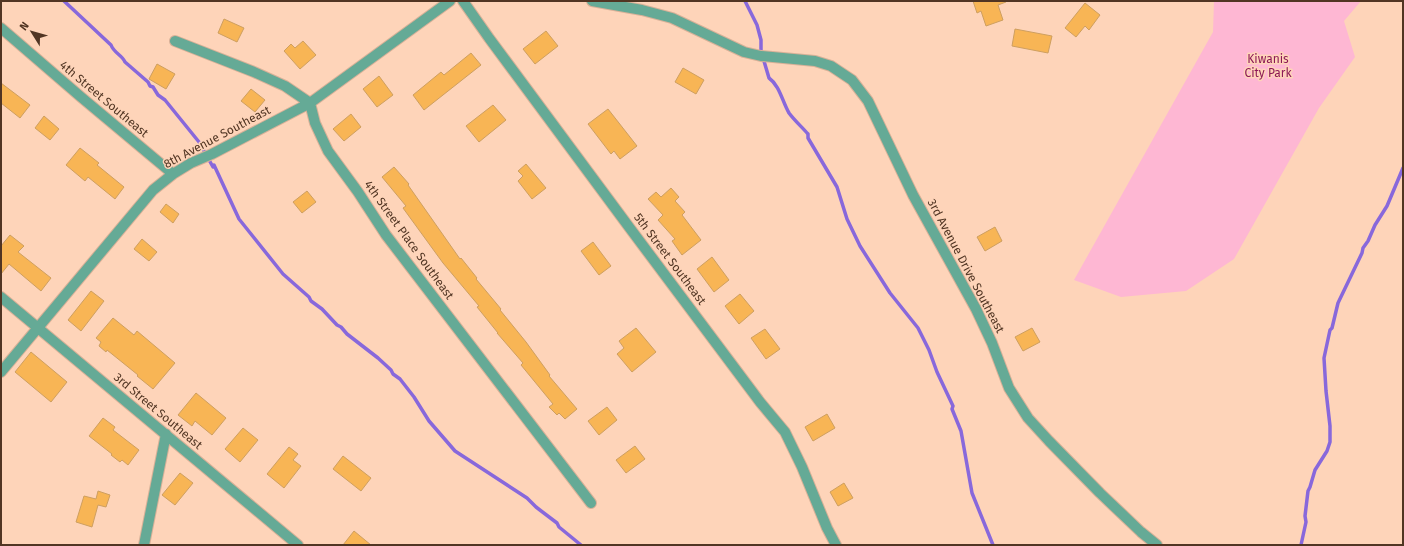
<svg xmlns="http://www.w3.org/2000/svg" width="1404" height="546" font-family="'Fira Sans',sans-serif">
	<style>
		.green { fill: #feb7d3 }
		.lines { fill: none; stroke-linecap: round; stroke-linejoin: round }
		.stream { stroke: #8868db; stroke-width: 3.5 }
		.building { fill: #f8b555; stroke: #ce9f60 }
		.minor-casing { stroke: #d8b198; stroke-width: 12 }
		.minor { stroke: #65aa96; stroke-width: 10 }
		.labels { text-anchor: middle; stroke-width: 3; stroke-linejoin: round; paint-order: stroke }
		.park-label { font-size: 12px; fill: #8d1957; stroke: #fed4b9 }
		.street-label { font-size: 12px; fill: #513523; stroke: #fed4b9 }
	</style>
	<rect width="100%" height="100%" fill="#fed4b9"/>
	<!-- green -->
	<path class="green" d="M 1214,1 L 1361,1 L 1344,21 L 1355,57 L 1319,108 L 1234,259 L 1186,291 L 1121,297 L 1074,280 L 1213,32 Z"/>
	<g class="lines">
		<!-- stream -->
		<path class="stream" d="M 64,1 L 111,45 C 114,53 122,55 125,62 L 148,82 L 150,86 L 153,87 L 158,95 L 165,100 L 199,142 L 213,167 L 214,165 L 239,219 L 283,274 L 309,297 L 311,301 L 322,309 L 337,325 L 341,327 L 347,334 L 378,358 L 391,370 L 393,374 L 400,379 L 414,397 L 429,421 L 455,451 L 527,498 L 536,507 L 557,523 L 559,527 L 581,545
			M 745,1 L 757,25 L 761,40 L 761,51 L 769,78 C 780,86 782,101 789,113 C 794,120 802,127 808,134 L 808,138 L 837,187 L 847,219 L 860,246 L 890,293 L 918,328 L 929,350 L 937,372 L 953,406 L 952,409 L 961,431 L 972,493 L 993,545
			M 1301,545 L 1306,522 L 1305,516 L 1308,491 L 1310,487 L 1315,470 L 1327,451 L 1330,442 L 1330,426 L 1326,391 L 1324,358 L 1330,330 L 1332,328 L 1338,303 L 1362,253 L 1363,248 L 1368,241 L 1375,225 L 1387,206 L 1403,168"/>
	</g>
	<!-- building -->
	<path class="building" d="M 973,1 L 1006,1 L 1006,2 L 998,5 L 1003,20 L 986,26 L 981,11 L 977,13 Z
		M 1085,3 L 1100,15 L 1089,30 L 1085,26 L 1076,37 L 1065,28 Z
		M 224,19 L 244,28 L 237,42 L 218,33 Z
		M 1015,29 L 1052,36 L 1048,53 L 1012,46 Z
		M 546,31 L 558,46 L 535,64 L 523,49 Z
		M 303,41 L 316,55 L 300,69 L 284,51 L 291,44 L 295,48 Z
		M 471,53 L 481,65 L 424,110 L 413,95 L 441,72 L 444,75 Z
		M 157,64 L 175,74 L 166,89 L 149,79 Z
		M 683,68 L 704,80 L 696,94 L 675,82 Z
		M 379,76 L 393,95 L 377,107 L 363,89 Z
		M 1,83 L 30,105 L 20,118 L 1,103 Z
		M 251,89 L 265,100 L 255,112 L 241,101 Z
		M 493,105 L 506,120 L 479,142 L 466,126 Z
		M 608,109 L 637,146 L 620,159 L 614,151 L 611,154 L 588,124 Z
		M 351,114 L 361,127 L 344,141 L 333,129 Z
		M 44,116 L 59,129 L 50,140 L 35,128 Z
		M 80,148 L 99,163 L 97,165 L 124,187 L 115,199 L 88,177 L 85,181 L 66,165 Z
		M 526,164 L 546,188 L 532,199 L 518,181 L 523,176 L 518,171 Z
		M 394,167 L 409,184 L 408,185 L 460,259 L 461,258 L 477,278 L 476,279 L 501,309 L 500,310 L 526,342 L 550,375 L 549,376 L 577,409 L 565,419 L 559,413 L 557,415 L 549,407 L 553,404 L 521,365 L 523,363 L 497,333 L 498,333 L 477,307 L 479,306 L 443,263 L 403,208 L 406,206 L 382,177 Z
		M 671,188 L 679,197 L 675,201 L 685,212 L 682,215 L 701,240 L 682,255 L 672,241 L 675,239 L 658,220 L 663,215 L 648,199 L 656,192 L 661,197 Z
		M 307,191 L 316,202 L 302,213 L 293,202 Z
		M 166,204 L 179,214 L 173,223 L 160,212 Z
		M 995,227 L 1002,241 L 985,251 L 977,237 Z
		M 10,235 L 24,246 L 18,252 L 51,278 L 41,291 L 9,264 L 1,274 L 1,246 Z
		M 142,239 L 157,252 L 149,261 L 134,249 Z
		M 593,242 L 611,266 L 599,275 L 581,251 Z
		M 712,257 L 729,280 L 714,292 L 697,269 Z
		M 91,291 L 104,301 L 81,331 L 68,320 Z
		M 740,294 L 754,311 L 739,324 L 725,306 Z
		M 113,318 L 134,335 L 137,331 L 175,363 L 153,389 L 137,376 L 138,375 L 107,350 L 106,352 L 99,346 L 101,342 L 96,338 Z
		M 636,328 L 656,352 L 632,372 L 617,354 L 624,348 L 619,341 Z
		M 1032,328 L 1040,342 L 1023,351 L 1015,337 Z
		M 765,329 L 780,349 L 766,359 L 751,338 Z
		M 31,352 L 67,382 L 51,402 L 15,372 Z
		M 196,393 L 226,418 L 212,435 L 195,421 L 192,426 L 178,415 Z
		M 607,407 L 617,420 L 599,435 L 588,421 Z
		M 827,414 L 835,428 L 813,441 L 805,427 Z
		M 103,418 L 115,427 L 113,430 L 139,450 L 128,465 L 122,460 L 120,462 L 111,455 L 112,454 L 89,436 Z
		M 243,428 L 258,440 L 240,462 L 225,449 Z
		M 635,446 L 645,459 L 626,473 L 616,460 Z
		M 289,447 L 298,454 L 293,460 L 301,466 L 284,488 L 267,474 Z
		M 343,456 L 371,478 L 361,491 L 333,469 Z
		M 180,473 L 193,483 L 175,505 L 162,495 Z
		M 844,483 L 853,498 L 838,506 L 830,492 Z
		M 98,491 L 110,495 L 106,507 L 98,505 L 92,527 L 76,522 L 84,496 L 96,499 Z
		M 354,531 L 371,545 L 343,545 Z"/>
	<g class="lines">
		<defs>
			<path id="minor" d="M 463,1 L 489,38 L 629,227 L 760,402 L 785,432 L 802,467 L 827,528 L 836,545
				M 592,1 L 642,10 L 672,18 L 744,52 L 761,56 L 815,61 L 831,66 L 852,80 L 868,101 L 913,195 L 976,309 L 992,343 L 1009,388 L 1028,418 L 1049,441 L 1100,493 L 1141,532 L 1157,545
				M 1,28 L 81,97 L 173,174
				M 175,41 L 254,72 L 285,86 L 310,103 L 315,123 L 328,151 L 358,192 L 386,235 L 591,503
				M 1,297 L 298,545
				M 1,372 L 153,190 L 173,174 L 191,163 L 212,154 L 310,103 L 450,1
				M 144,545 L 166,434"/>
		</defs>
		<!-- minor casing -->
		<use href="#minor" class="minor-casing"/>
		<!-- minor -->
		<use href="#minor" class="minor"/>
	</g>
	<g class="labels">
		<!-- park labels -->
		<g class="park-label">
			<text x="1268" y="63">Kiwanis<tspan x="1268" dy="14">City Park</tspan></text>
		</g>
		<!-- street labels -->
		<g class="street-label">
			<text transform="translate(104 99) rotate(40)" y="4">4th Street Southeast</text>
			<text transform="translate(217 137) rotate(-28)" y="4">8th Avenue Southeast</text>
			<text transform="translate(409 240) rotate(54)" y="4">4th Street Place Southeast</text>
			<text transform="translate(670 259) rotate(53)" y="4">5th Street Southeast</text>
			<text transform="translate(966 266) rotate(62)" y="4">3rd Avenue Drive Southeast</text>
			<text transform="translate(158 411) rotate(40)" y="4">3rd Street Southeast</text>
		</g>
	</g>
	<!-- border -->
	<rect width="1404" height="546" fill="none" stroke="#513523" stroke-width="4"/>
	<!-- north arrow -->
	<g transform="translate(32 32) rotate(307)" stroke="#fed4b9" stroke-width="3" paint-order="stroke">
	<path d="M0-3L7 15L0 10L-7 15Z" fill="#513523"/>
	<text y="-6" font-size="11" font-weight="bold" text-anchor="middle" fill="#513523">N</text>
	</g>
</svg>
